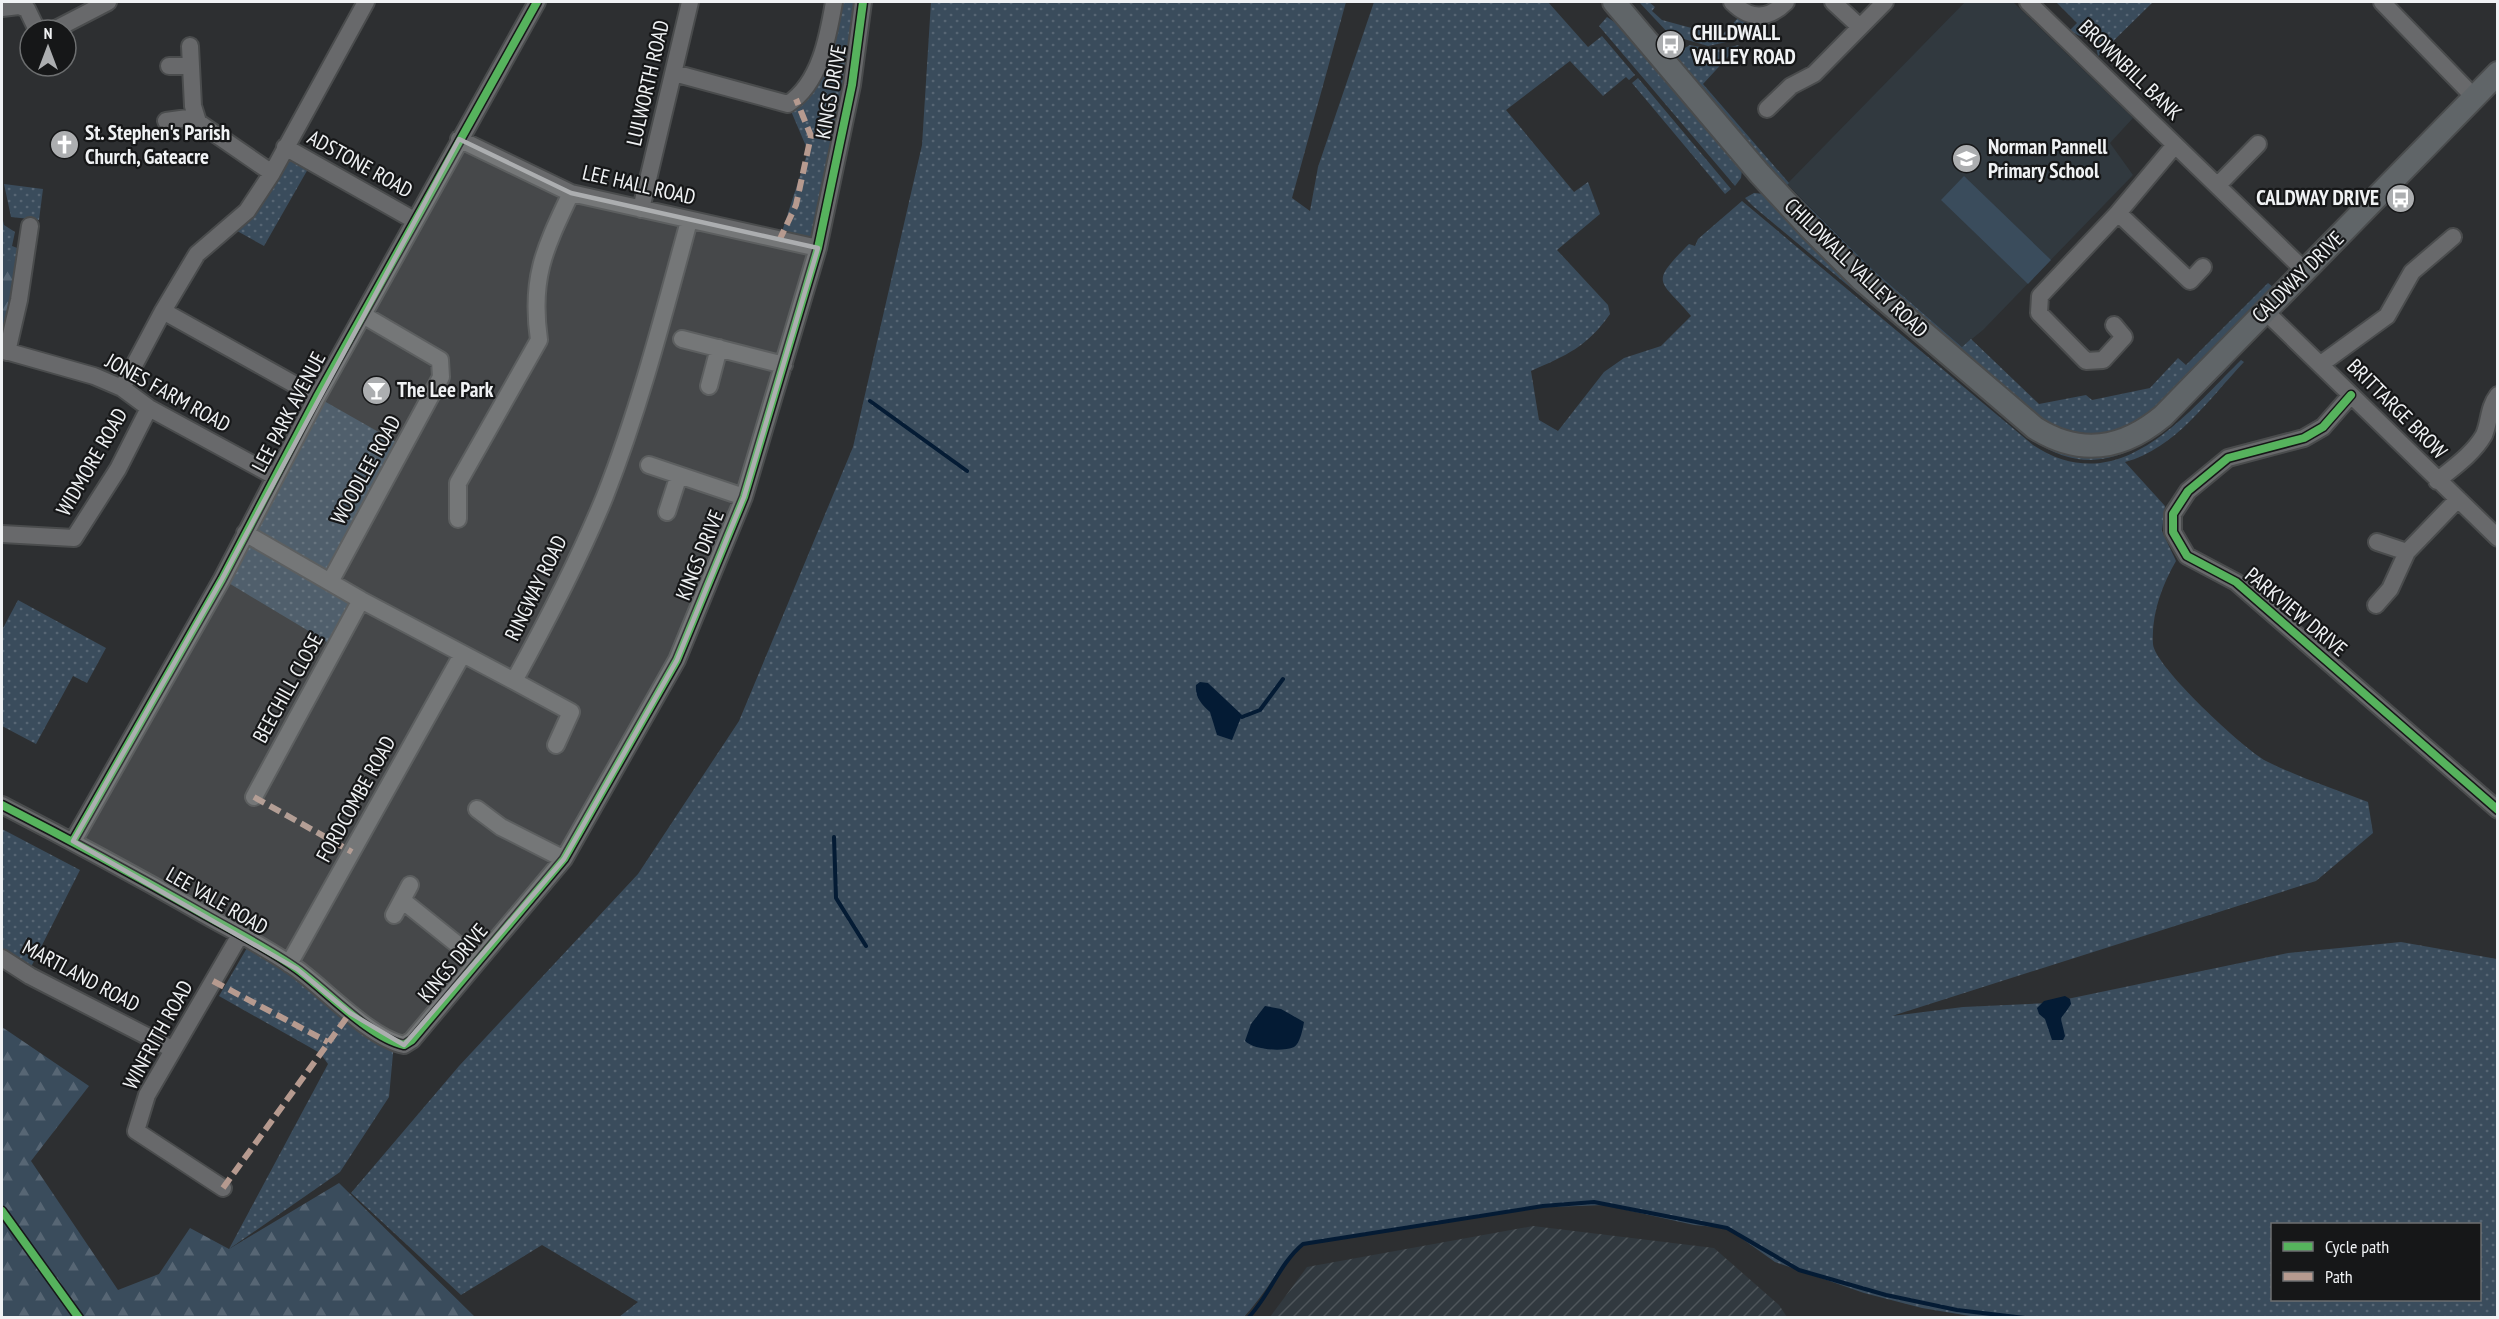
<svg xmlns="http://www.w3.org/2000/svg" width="2499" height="1319" font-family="'PT Sans Narrow',sans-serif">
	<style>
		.built { fill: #31393f }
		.industrial { fill: url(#industrial-furrows) }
		.grass { fill: url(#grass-dots); fill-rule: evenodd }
		.forest { fill: url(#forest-firs) }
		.pitch { fill: #3a4c5c }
		.water { fill: #041b34 }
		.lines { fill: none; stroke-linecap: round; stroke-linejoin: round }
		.stream { stroke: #041b34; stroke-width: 4 }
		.street-casing { stroke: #4a4c4d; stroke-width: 20 }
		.secondary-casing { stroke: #4a4c4d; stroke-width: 26 }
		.street { stroke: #68696b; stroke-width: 16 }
		.secondary { stroke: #606568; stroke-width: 22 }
		.quiet { stroke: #b69a8f; stroke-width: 6; stroke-dasharray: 12 6; stroke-linecap: butt }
		.cycleway-casing { stroke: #161718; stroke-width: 11 }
		.cycleway { stroke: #56b35d; stroke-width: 8 }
		.marked { fill: #acaeb0; fill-opacity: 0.2; stroke: #acaeb0; stroke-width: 4.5; stroke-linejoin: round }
		.labels { text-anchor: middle; stroke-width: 4.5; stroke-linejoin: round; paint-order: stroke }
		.poi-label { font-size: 21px; font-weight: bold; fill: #f0f2f4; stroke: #161718; text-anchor: start }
		.street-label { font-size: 21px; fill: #f0f2f4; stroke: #161718 }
	</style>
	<defs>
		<pattern id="industrial-furrows" width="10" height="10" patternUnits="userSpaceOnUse" patternTransform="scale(1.5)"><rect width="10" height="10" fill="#31393f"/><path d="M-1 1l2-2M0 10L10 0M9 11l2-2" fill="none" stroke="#4f565b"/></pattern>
		<pattern id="grass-dots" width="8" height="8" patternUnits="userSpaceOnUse" patternTransform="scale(1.5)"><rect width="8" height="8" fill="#3a4c5c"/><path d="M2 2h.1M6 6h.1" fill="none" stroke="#576674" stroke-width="1.8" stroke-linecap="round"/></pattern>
		<pattern id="forest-firs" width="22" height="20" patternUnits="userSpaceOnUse" patternTransform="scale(1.5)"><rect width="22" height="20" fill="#3a4c5c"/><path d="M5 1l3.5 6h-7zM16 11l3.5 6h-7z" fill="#576674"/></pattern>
	</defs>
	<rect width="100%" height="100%" fill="#2d2f31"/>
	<!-- built -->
	<path class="built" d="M 1965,2 L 2013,2 L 2133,118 L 2110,143 L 2133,175 L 1983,330 L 1962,347 L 1873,270 L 1787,184 Z"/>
	<!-- industrial -->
	<path class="industrial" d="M 1533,1226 L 1714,1248 L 1779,1305 L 1787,1317 L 1270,1317 L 1307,1267 Z"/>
	<!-- grass -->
	<path class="grass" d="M 829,2 L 862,2 L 818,248 L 779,241 L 808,151 L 788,104 L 821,56 Z
		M 931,2 L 1346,2 L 1292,198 L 1310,211 L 1318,167 L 1374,2 L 1548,2 L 1588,47 L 1602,36 L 1635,75 L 1629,80 L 1626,77 L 1603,96 L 1570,61 L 1506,110 L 1574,192 L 1588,182 L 1600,214 L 1557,250 L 1608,305 L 1610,314 C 1587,347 1567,355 1531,371 L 1539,420 L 1558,431 L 1604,372 L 1624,358 L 1661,346 L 1691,316 C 1660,279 1648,285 1689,244 L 1695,246 L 1698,239 L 1742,201 L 2033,445 C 2119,502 2185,415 2241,360 L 2244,362 C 2209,399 2175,449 2125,462 L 2165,506 L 2162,531 L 2176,561 C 2162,585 2151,615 2153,644 C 2154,666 2245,750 2266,761 C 2298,777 2334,789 2368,802 L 2373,833 L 2316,881 L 1892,1016 L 1963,1007 L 2048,1003 L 2288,953 L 2401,942 L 2497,959 L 2497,1317 L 1976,1317 L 1922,1308 L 1864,1293 L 1775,1262 L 1727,1228 L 1694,1225 L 1604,1205 L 1526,1208 L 1301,1245 C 1279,1267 1265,1294 1244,1317 L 619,1317 L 638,1302 L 542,1245 L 461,1295 L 351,1193 L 459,1066 L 638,874 L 739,721 L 853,447 L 922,145 ZM 2272,1224 L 2480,1224 L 2480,1300 L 2272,1300 Z
		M 1639,2 L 1649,2 L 1655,7 L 1652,11 L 1662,20 L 1721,36 L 1739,17 L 1753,25 L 1736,40 L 1708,46 L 1670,35 Z
		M 2056,2 L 2153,2 L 2098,56 L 2096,47 L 2099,48 L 2100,43 L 2095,32 C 2085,38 2080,38 2070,30 L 2077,23 Z
		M 1607,17 L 1625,29 L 1742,170 L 1741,178 L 1735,186 L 1599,26 Z
		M 1690,45 L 1715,50 L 1739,45 L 1703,84 L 1789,183 L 1787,185 L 1873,270 L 1962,347 L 1971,339 L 2039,404 L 2086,395 L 2092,400 L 2150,388 L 2178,358 L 2186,365 L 2268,283 L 2273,287 L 2157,407 C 2117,438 2100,437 2052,428 L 1834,243 L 1676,63 L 1679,56 L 1676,53 Z
		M 1638,78 L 1731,189 L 1725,194 L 1632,83 Z
		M 285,147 L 312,162 L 264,246 L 230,227 Z
		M 4,184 L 43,189 L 39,220 L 11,217 Z
		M 1754,193 L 1764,194 L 1819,250 L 2089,455 L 2224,363 L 2230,366 C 2176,419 2114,497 2033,440 L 1754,207 L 1745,198 Z
		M 2,216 L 4,225 L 15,232 L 12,246 L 20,249 L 7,335 L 2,334 Z
		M 317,397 L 405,447 L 330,582 L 361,600 L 337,648 L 222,579 Z
		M 18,600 L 106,648 L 87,683 L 73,676 L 36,744 L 2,726 L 2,630 Z
		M 2,829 L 80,870 L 31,967 L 2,950 Z
		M 251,941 L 394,1043 L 389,1097 L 340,1172 L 229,1249 L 328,1064 L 320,1053 L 219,996 Z"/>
	<!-- forest -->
	<path class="forest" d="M 9,260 L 16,263 L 19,272 L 8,326 L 2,326 L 2,263 Z
		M 2,1027 L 89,1086 L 31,1161 L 118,1290 L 159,1274 L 190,1228 L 229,1249 L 339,1183 L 475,1317 L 2,1317 Z"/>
	<!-- pitch -->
	<path class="pitch" d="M 1964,176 L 2051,260 L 2028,284 L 1941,200 Z"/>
	<!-- water -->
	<path class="water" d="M 1200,682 L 1208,683 L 1242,715 L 1232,740 L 1217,735 L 1210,712 C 1201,704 1195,697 1196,685 Z
		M 2065,996 L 2070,999 L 2071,1004 C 2058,1025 2060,1011 2065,1036 L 2063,1040 L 2052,1040 L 2045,1019 L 2039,1014 L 2037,1008 L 2044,1001 Z
		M 1265,1006 L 1281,1009 L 1304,1022 C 1303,1028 1300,1044 1294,1047 C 1283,1052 1254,1050 1245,1041 L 1251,1024 Z"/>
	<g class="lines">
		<!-- stream -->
		<path class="stream" d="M 870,401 L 967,471
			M 1242,717 L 1260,710 L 1283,679
			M 834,837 L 836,898 L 866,946
			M 1248,1318 C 1270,1295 1279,1264 1303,1244 L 1543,1206 L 1594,1202 L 1727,1228 L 1799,1270 L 1886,1295 L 1957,1310 L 2025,1318"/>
		<defs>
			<path id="street" d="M 1732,2 C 1750,20 1768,20 1786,2
				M 1833,2 L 1860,27
				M 2028,2 L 2305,271
				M 2382,2 L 2474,97
				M 2,8 L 19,6 L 27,9 L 37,30
				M 54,30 L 108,2
				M 190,46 L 193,106 L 198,122 L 272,173
				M 169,66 L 191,66
				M 674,73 L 788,104 C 820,83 828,37 834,2
				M 1767,109 L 1791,86 L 1814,74 L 1885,2
				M 166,121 L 195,117
				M 459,139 L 571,193 L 818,248
				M 285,147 L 414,220
				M 2218,185 L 2258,144
				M 641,209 L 690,2
				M 2118,213 L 2190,281 L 2203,267
				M 163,311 L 317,397
				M 2265,311 L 2498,538
				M 2114,325 L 2124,337 L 2103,360 L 2086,361 L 2039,313 L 2040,296 L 2118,213 L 2175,145
				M 682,339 L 784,365
				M 2,350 L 94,376 L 122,388 L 149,408 L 274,476
				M 7,352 L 19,300 L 30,226
				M 2321,364 L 2387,316 L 2412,272 L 2453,237
				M 709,386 L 719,348
				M 122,388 L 163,311 L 197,254 L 247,211 L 272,173 L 366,2
				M 2351,395 L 2323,427 L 2304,438 L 2228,458 L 2188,491 L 2173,514 L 2173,532 L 2187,556 L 2236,582 L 2498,810
				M 649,465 L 744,497
				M 2437,481 C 2454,467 2473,454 2484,435 C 2490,421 2488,408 2498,395
				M 667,512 L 679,475
				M 458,519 L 458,483 L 539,340 C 530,277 545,248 571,193
				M 245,533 L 361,600 L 514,681 C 547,621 579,560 605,496 C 640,407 664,313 689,221
				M 2,534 L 74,538 L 118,469 L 149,408
				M 2407,552 L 2458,499
				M 330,582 L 441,377 L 440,360 L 363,315
				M 2376,605 L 2390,589 L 2407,552 L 2377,542
				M 514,681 L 571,712 L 556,745
				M 254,797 L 361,600
				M 2,805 C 68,839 133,874 198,911 C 231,930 266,947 297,969 C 326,990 370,1038 404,1045 L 412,1040 L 564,859 L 677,660 L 744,497 L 818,248 L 852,85 L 863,2
				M 477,809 L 501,827 L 564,859
				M 73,841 L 222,579 L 317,397 L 537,2
				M 402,900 L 410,885
				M 394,915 L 402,900 L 478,961
				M 2,958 L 30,976 L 172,1049
				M 289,964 L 462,655
				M 223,1188 L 136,1131 L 147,1095 L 240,935"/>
			<path id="secondary" d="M 1614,2 L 1760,174 L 1809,227 L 1862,280 L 2035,428 C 2080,456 2122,450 2163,416 L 2498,73"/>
		</defs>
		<!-- street casing -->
		<use href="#street" class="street-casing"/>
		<!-- secondary casing -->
		<use href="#secondary" class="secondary-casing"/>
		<!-- street -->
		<use href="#street" class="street"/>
		<!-- secondary -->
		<use href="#secondary" class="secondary"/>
		<!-- quiet -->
		<path class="quiet" d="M 779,241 L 796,205 L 811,136 L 796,99
			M 254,797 L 352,852
			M 213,981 L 328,1042
			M 223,1188 L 350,1013"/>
		<defs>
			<path id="cycleway" d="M 2351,395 L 2323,427 L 2304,438 L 2228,458 L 2188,491 L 2173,514 L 2173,532 L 2187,556 L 2236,582 L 2498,810
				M 2,805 C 68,839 133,874 198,911 C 231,930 266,947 297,969 C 326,990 370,1038 404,1045 L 412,1040 L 564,859 L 677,660 L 744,497 L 818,248 L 852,85 L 863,2
				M 73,841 L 222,579 L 317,397 L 537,2
				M 2,1211 L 79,1318"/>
		</defs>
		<!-- cycleway casing -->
		<use href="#cycleway" class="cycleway-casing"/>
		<!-- cycleway -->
		<use href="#cycleway" class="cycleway"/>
	</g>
	<!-- marked area -->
	<path class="marked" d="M 459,139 L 571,193 L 818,248 L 744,497 L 677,660 L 564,859 L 404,1045 L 350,1013 L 297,969 L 73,841 L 222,579 Z"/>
	<!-- icons -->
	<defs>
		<symbol id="bus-disc" viewBox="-11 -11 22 22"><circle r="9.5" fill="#acaeb0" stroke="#161718"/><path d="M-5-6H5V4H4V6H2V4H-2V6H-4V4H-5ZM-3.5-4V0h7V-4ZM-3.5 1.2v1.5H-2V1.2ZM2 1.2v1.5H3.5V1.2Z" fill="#fff"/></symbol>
		<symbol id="church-disc" viewBox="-11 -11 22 22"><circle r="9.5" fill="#acaeb0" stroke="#161718"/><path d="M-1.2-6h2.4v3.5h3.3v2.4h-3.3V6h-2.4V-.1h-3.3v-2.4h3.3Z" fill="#fff"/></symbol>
		<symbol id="school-disc" viewBox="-11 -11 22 22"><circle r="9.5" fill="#acaeb0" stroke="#161718"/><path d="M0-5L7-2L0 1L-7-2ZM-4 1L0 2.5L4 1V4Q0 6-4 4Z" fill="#fff"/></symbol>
		<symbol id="bar-disc" viewBox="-11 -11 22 22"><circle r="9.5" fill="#acaeb0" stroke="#161718"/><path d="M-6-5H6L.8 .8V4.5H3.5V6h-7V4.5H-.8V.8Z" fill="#fff"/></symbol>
	</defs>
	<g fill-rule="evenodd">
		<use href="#bus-disc" x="1654" y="28" width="33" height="33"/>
		<use href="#church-disc" x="48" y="128" width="33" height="33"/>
		<use href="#school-disc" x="1950" y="142" width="33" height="33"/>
		<use href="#bus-disc" x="2384" y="182" width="33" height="33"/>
		<use href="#bar-disc" x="360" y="374" width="33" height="33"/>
	</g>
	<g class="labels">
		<!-- poi labels -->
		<g class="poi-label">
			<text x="1692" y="40">CHILDWALL<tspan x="1692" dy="24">VALLEY ROAD</tspan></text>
			<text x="85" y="140">St. Stephen's Parish<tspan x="85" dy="24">Church, Gateacre</tspan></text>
			<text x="1988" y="154">Norman Pannell<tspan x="1988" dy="24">Primary School</tspan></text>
			<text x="2379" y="205" text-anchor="end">CALDWAY DRIVE</text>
			<text x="397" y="397">The Lee Park</text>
		</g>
		<!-- street labels -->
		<g class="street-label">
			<text transform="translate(2130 70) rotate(44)" y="7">BROWNBILL BANK</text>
			<text transform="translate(648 83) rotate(-77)" y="7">LULWORTH ROAD</text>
			<text transform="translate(831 92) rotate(-80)" y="7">KINGS DRIVE</text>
			<text transform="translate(360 164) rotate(29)" y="7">ADSTONE ROAD</text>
			<text transform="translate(639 185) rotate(13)" y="7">LEE HALL ROAD</text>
			<text transform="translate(1856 268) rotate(44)" y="7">CHILDWALL VALLEY ROAD</text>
			<text transform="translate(2298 277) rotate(-45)" y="7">CALDWAY DRIVE</text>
			<text transform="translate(168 393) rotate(29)" y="7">JONES FARM ROAD</text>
			<text transform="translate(2397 409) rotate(45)" y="7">BRITTARGE BROW</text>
			<text transform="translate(289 412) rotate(-62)" y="7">LEE PARK AVENUE</text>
			<text transform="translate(92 462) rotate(-60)" y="7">WIDMORE ROAD</text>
			<text transform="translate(366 470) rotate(-61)" y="7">WOODLEE ROAD</text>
			<text transform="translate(700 555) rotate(-68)" y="7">KINGS DRIVE</text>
			<text transform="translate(536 588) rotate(-64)" y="7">RINGWAY ROAD</text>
			<text transform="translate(2296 612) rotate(40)" y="7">PARKVIEW DRIVE</text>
			<text transform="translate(288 688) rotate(-61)" y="7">BEECHILL CLOSE</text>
			<text transform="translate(356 799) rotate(-61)" y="7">FORDCOMBE ROAD</text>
			<text transform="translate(217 901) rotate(30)" y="7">LEE VALE ROAD</text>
			<text transform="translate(453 963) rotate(-50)" y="7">KINGS DRIVE</text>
			<text transform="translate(81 976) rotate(28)" y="7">MARTLAND ROAD</text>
			<text transform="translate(158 1035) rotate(-61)" y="7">WINFRITH ROAD</text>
		</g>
	</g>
	<!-- border -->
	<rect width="2499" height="1319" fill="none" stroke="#f0f2f4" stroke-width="6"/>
	<!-- legend -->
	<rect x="2271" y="1223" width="210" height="78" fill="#161718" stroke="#6d6f70" stroke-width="1.5"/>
	<rect x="2283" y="1242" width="30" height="9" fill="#56b35d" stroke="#6d6f70" stroke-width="1.5"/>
	<text x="2325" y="1253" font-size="18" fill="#f0f2f4">Cycle path</text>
	<rect x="2283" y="1272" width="30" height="9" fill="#b69a8f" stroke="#6d6f70" stroke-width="1.5"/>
	<text x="2325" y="1283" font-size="18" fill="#f0f2f4">Path</text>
	<!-- north arrow -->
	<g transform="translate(48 48)"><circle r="28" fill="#161718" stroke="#6d6f70" stroke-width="1.5"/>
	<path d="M0-4.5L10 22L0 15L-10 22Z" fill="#acaeb0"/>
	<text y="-9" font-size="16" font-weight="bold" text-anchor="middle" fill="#f0f2f4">N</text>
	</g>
</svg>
